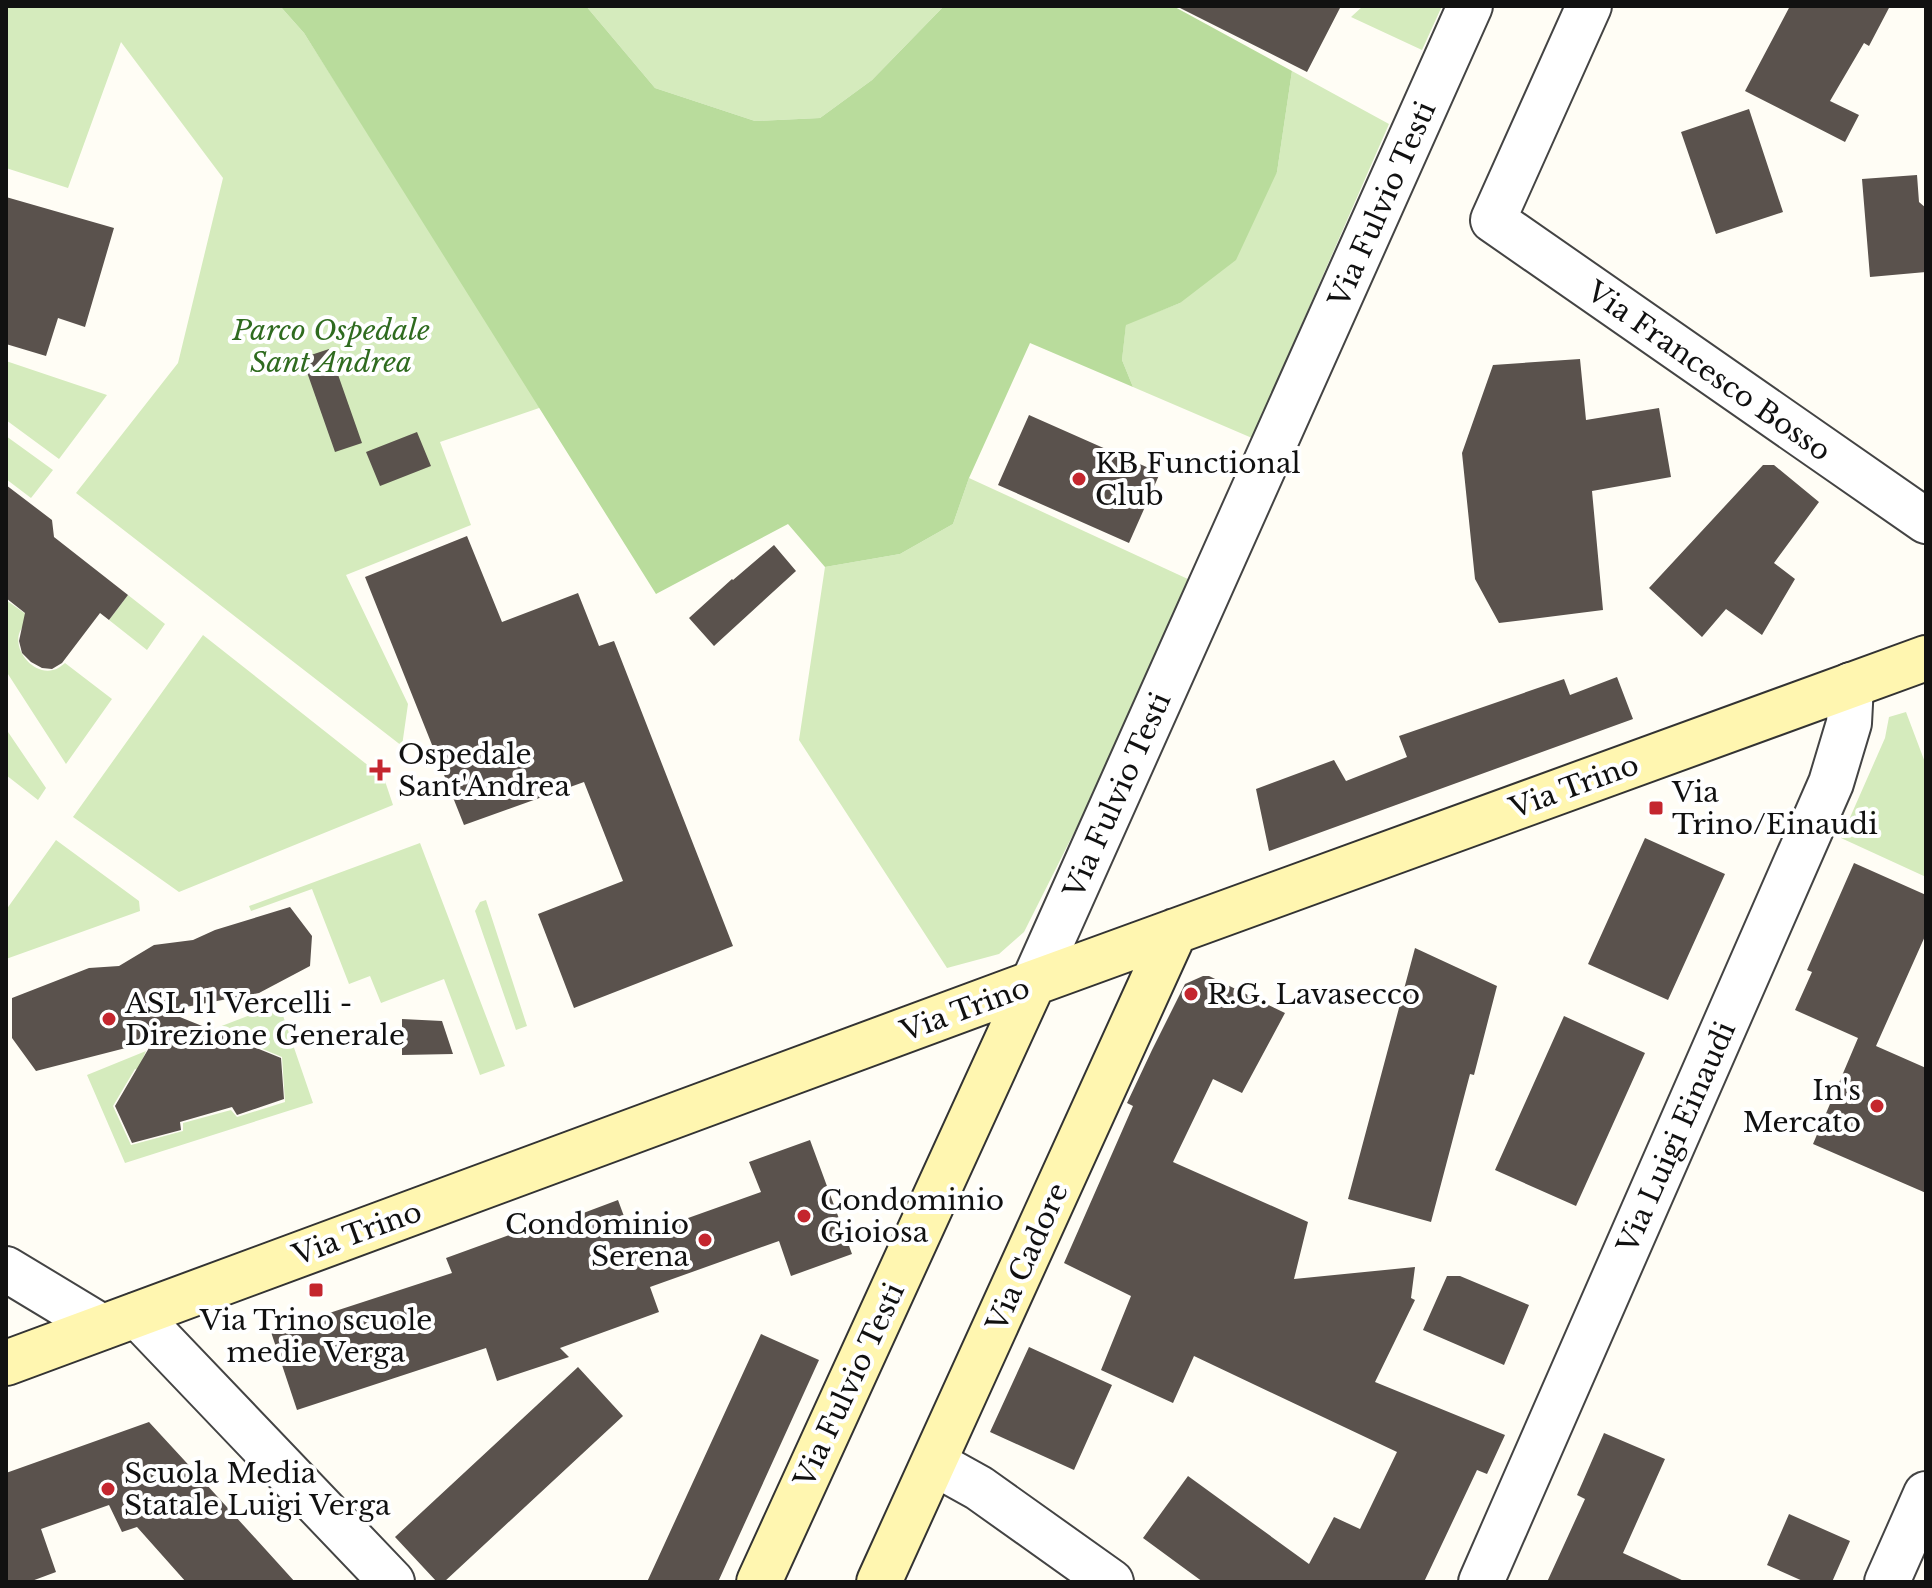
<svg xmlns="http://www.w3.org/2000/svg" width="1932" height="1588" font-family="'Libre Baskerville',serif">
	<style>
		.green { fill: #d5ebbd }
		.forest { fill: #b9dc9c }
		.building { fill: #5a524d }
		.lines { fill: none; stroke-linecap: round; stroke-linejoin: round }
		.street-casing { stroke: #444; stroke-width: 48 }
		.secondary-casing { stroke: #333; stroke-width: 48 }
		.street { stroke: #fff; stroke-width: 44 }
		.secondary { stroke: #fff6b0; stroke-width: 44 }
		.poi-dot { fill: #c4262e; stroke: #fff; stroke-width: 3 }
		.labels { text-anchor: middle; stroke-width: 8; stroke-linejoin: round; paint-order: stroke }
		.street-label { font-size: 28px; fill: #111; stroke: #fff }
		.park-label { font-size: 28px; font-style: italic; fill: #2f6b1f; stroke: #fff }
		.poi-label { font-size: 28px; fill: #111; stroke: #fff; text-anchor: start }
	</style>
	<rect width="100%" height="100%" fill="#fffdf5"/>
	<!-- green -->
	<path class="green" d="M 6,6 L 280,6 L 304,33 L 542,407 L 440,442 L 471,525 L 346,575 L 408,704 L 402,746 L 76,493 L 178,363 L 223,178 L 121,42 L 68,188 L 6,168 Z
		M 586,6 L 944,6 L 872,80 L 820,118 L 755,121 L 655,88 Z
		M 1363,6 L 1442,6 L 1422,50 L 1351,17 Z
		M 1292,71 L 1389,124 L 1252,438 L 1133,387 L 1122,360 L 1126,324 L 1180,303 L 1277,172 Z
		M 6,361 L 107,395 L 59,459 L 6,420 Z
		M 6,436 L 53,470 L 31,498 L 6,479 Z
		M 969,478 L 1190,580 L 1110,761 L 1024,932 L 999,954 L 947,968 L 799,740 L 825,567 L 900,554 L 953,524 Z
		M 128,595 L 165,624 L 147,650 L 109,620 Z
		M 6,600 L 30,617 C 26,622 21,628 19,634 C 14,652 34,675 53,670 C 58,669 61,666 65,663 L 112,699 L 66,764 L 6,671 Z
		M 203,635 L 384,778 L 393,805 L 179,892 L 73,817 Z
		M 1906,712 L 1926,765 L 1926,877 L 1841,838 L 1885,738 L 1889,717 Z
		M 6,729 L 46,788 L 38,800 L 6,775 Z
		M 56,840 L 139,901 L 140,911 L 6,959 L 6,910 Z
		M 420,843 L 505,1066 L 480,1075 L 444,979 L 381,1003 L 370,976 L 349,984 L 312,889 L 251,911 L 249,906 Z
		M 486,900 L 527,1026 L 516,1030 L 475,911 L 480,902 Z
		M 279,1004 L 313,1103 L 125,1163 L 87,1075 L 146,1051 L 138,1070 L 135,1069 L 113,1106 L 131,1145 L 183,1131 L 183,1123 L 231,1110 L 237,1117 L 285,1102 L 282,1057 L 241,1040 L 239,1043 L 219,1027 Z"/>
	<!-- forest -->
	<path class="forest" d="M 280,6 L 586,6 L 655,88 L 755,121 L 820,118 L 872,80 L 944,6 L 1173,6 L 1292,71 L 1277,172 L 1236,260 L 1180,303 L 1126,325 L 1122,360 L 1133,387 L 1030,343 L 969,478 L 953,524 L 900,554 L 825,567 L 788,524 L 656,594 L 304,33 Z"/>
	<!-- building -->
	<path class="building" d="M 1176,6 L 1341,6 L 1307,72 Z
		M 1790,6 L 1890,6 L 1869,46 L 1864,43 L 1830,101 L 1859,115 L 1845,142 L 1745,91 Z
		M 1749,109 L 1783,212 L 1716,234 L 1681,132 Z
		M 1917,175 L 1919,202 L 1926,208 L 1926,249 L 1924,252 L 1926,272 L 1870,277 L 1862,179 Z
		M 6,197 L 114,228 L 85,327 L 58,318 L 46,356 L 6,344 Z
		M 329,349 L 362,443 L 335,452 L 302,358 Z
		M 1580,359 L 1586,420 L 1659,408 L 1671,477 L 1592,491 L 1603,610 L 1499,623 L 1475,579 L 1462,453 L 1493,365 Z
		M 1029,415 L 1160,473 L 1129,543 L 998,485 Z
		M 417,432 L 431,466 L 380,486 L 366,452 Z
		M 1763,465 L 1774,465 L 1819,502 L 1774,563 L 1795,579 L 1762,635 L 1726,609 L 1702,637 L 1649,588 Z
		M 6,485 L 52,520 L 54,537 L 128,595 L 109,620 L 100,613 L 62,663 L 52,669 L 42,668 L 31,662 L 22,653 L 19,641 L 25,613 L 6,598 Z
		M 467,536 L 502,622 L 578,593 L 599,646 L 614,641 L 733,946 L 574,1008 L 538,914 L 623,881 L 584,782 L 464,825 L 365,577 Z
		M 774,545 L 796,571 L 714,646 L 689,618 L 732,579 L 733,580 Z
		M 1617,677 L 1633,719 L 1269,851 L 1256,789 L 1334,760 L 1346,781 L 1407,757 L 1399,736 L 1564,679 L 1570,695 Z
		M 1645,838 L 1725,874 L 1668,1000 L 1588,964 Z
		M 1854,863 L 1926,895 L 1926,934 L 1876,1046 L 1926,1068 L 1926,1193 L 1813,1144 L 1858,1038 L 1795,1010 L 1812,972 L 1807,970 Z
		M 290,907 L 312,936 L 310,966 L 259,993 L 165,1011 L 281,1058 L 284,1099 L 237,1115 L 232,1107 L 180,1122 L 181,1130 L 132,1143 L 115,1106 L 153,1041 L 36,1071 L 12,1038 L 12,998 L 89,968 L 119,966 L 154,945 L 193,940 L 215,930 Z
		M 1415,948 L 1497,986 L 1474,1075 L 1470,1074 L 1431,1222 L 1348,1199 Z
		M 1203,976 L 1209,976 L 1285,1013 L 1242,1093 L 1213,1079 L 1173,1162 L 1308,1222 L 1294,1279 L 1415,1267 L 1411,1298 L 1415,1300 L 1375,1382 L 1505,1435 L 1487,1474 L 1477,1470 L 1424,1582 L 1203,1582 L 1143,1538 L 1188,1476 L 1309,1564 L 1334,1517 L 1360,1529 L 1397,1452 L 1194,1356 L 1173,1403 L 1101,1370 L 1131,1296 L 1064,1263 L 1133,1106 L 1127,1103 L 1152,1050 L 1185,984 Z
		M 1564,1016 L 1645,1053 L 1576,1206 L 1495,1170 Z
		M 402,1019 L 442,1021 L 453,1054 L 402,1055 Z
		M 810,1140 L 852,1254 L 791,1276 L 779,1241 L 650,1287 L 659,1312 L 560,1348 L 569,1357 L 497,1381 L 486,1348 L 297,1410 L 271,1332 L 452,1273 L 446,1258 L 520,1231 L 522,1236 L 618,1200 L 632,1238 L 761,1192 L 749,1162 Z
		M 1447,1276 L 1460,1276 L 1529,1305 L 1504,1365 L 1423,1330 Z
		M 761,1334 L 819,1360 L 718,1582 L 647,1582 Z
		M 1029,1347 L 1112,1385 L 1074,1470 L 990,1432 Z
		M 578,1367 L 623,1416 L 444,1582 L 437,1582 L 395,1537 Z
		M 149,1422 L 196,1473 L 295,1582 L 186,1582 L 137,1527 L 122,1532 L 109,1505 L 41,1529 L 56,1572 L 29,1582 L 6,1582 L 6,1473 Z
		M 1604,1433 L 1665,1459 L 1623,1553 L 1686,1582 L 1547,1582 L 1585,1499 L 1577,1495 Z
		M 1789,1514 L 1850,1541 L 1832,1582 L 1805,1582 L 1767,1565 Z"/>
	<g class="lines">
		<defs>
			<path id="street" d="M 1589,6 L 1493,220 L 1926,521
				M 1033,983 L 1470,6
				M 6,1269 L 102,1327
				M 137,1315 L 392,1582
				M 934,1463 L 979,1488 L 1111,1582
				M 1481,1582 L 1831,783 L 1849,723 L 1851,685
				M 1887,1582 L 1926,1494"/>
			<path id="secondary" d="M 6,1363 L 1033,983 L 1926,658
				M 759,1582 L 1033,983
				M 879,1582 L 1175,931"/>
		</defs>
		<!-- street casing -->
		<use href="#street" class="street-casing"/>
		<!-- secondary casing -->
		<use href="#secondary" class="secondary-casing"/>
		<!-- street -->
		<use href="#street" class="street"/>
		<!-- secondary -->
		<use href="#secondary" class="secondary"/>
	</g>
	<!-- markers -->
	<g class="poi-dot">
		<circle cx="1079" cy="479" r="8"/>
		<path d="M376 758h8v8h8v8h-8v8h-8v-8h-8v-8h8z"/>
		<rect x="1648" y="800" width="16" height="16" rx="4"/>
		<circle cx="1191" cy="994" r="8"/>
		<circle cx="109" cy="1019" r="8"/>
		<circle cx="1877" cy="1106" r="8"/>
		<circle cx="804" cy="1216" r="8"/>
		<circle cx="705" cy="1240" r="8"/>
		<rect x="308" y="1282" width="16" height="16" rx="4"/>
		<circle cx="108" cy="1489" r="8"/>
	</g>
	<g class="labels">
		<!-- street labels -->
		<g class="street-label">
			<text transform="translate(1382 204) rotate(-66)" y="10">Via Fulvio Testi</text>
			<text transform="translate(1709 371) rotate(35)" y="10">Via Francesco Bosso</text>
			<text transform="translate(1574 786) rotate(-20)" y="10">Via Trino</text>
			<text transform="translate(1117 795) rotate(-66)" y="10">Via Fulvio Testi</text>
			<text transform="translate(965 1009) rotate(-20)" y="10">Via Trino</text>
			<text transform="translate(1676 1137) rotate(-66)" y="10">Via Luigi Einaudi</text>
			<text transform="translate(357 1233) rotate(-20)" y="10">Via Trino</text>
			<text transform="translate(1027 1257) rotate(-66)" y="10">Via Cadore</text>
			<text transform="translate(849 1385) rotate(-65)" y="10">Via Fulvio Testi</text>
		</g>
		<!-- park labels -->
		<g class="park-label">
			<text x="331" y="340">Parco Ospedale<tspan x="331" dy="32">Sant Andrea</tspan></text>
		</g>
		<!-- poi labels -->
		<g class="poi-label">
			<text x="1095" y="473">KB Functional<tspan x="1095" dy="32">Club</tspan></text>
			<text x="398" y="764">Ospedale<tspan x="398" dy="32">Sant'Andrea</tspan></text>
			<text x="1672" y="802">Via<tspan x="1672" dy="32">Trino/Einaudi</tspan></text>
			<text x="1207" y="1004">R.G. Lavasecco</text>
			<text x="125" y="1013">ASL 11 Vercelli -<tspan x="125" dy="32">Direzione Generale</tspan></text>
			<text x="1861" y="1100" text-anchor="end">In's<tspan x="1861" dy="32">Mercato</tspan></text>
			<text x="820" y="1210">Condominio<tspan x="820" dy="32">Gioiosa</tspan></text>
			<text x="689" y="1234" text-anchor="end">Condominio<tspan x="689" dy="32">Serena</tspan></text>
			<text x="316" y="1330" text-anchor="middle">Via Trino scuole<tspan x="316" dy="32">medie Verga</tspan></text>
			<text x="124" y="1483">Scuola Media<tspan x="124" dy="32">Statale Luigi Verga</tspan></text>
		</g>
	</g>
	<!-- border -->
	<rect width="1932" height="1588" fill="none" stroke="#111111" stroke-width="16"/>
</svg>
